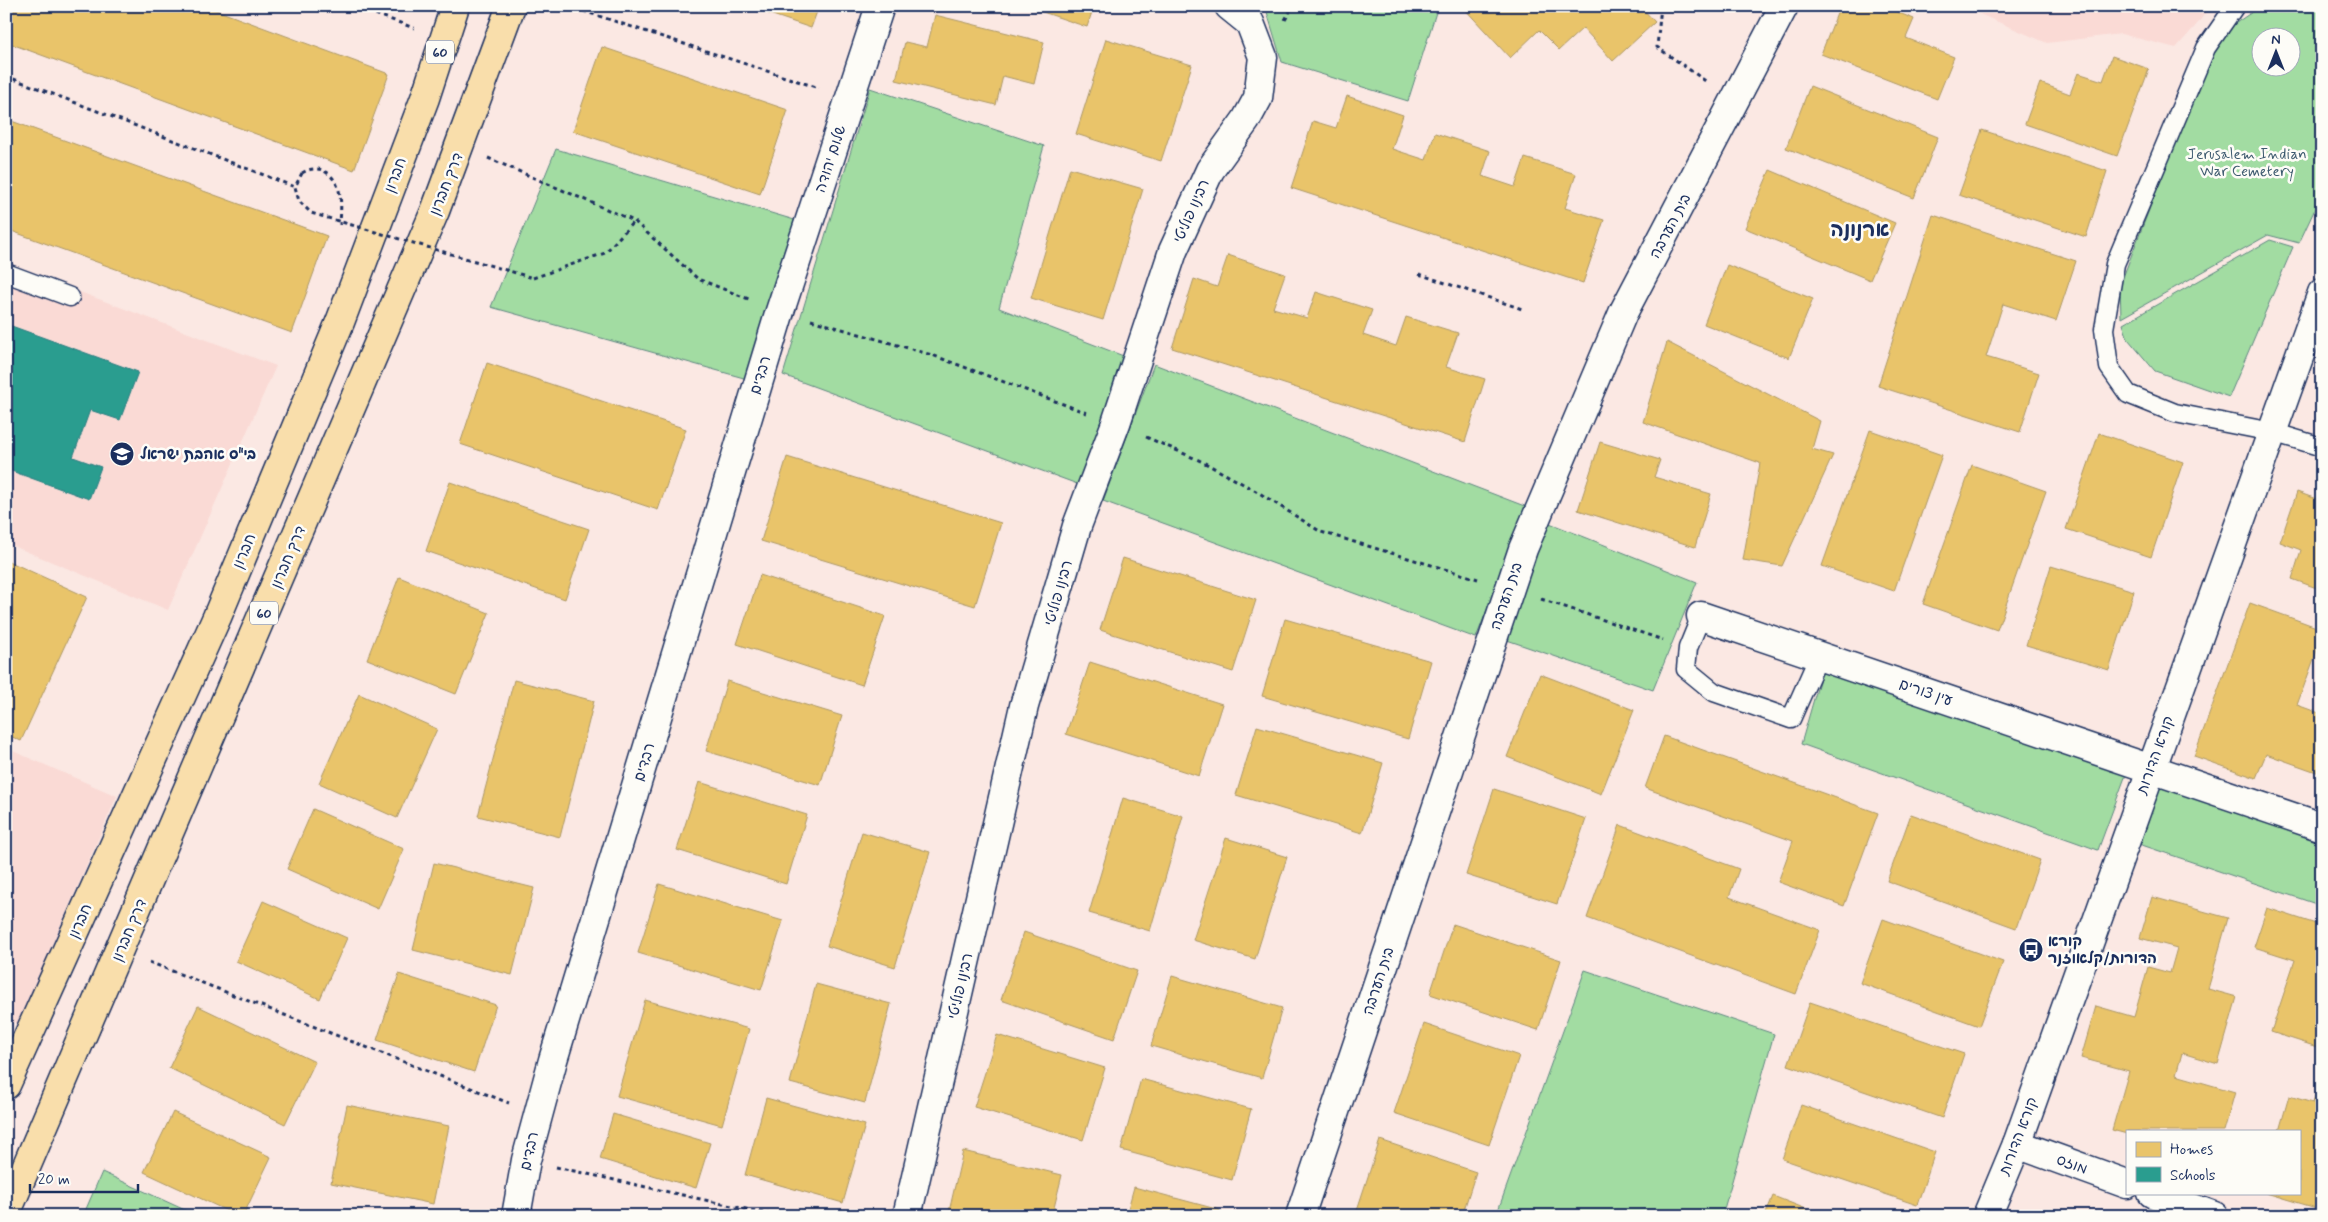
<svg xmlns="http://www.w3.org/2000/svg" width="2328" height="1222" font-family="Mynerve,'Playpen Sans Hebrew',sans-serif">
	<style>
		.built { fill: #fadad5 }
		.green { fill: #a2dca2; stroke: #5e8680; fill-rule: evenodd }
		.homes { fill: #e9c46a; stroke: #ab9766 }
		.schools { fill: #2a9d8f; stroke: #267c80 }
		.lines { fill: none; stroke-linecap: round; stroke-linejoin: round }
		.lane-casing { stroke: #1b2f5e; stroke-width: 21 }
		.street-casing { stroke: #1b2f5e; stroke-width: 31 }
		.secondary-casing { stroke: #1b2f5e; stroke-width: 31 }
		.highway-casing { stroke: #1b2f5e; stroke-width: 31 }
		.path { stroke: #1b2f5e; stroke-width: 3; stroke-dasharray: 4 4; stroke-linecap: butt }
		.lane { stroke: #fdfcf7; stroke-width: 18 }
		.street { stroke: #fdfcf7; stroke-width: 28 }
		.secondary { stroke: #fdfcf7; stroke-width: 28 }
		.highway { stroke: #f9deab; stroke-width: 28 }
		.path-bridge { stroke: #1b2f5e; stroke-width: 3; stroke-dasharray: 4 4; stroke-linecap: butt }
		.labels { text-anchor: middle; stroke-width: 5; stroke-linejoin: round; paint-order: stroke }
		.shield { fill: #fdfcf7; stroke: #5f6c8c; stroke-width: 1 }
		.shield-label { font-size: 14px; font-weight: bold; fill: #1b2f5e }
		.park-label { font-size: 15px; fill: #3d5a6f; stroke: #fdfcf7 }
		.street-label { font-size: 15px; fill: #1b2f5e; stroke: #fdfcf7 }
		.poi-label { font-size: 15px; font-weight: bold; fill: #1b2f5e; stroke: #fdfcf7; text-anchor: start }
		.district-label { font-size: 20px; font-weight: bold; fill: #1b2f5e; stroke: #fdfcf7 }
	</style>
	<rect width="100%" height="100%" fill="#fbe8e3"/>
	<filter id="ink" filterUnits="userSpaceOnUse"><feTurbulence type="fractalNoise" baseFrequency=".02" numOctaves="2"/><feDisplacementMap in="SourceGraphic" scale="10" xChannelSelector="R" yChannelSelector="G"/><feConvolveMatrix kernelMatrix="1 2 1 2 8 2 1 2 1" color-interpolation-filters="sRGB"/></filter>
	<g filter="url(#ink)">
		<!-- built -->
		<path class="built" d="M 1961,6 L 2210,6 L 2199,22 L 2176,48 L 2121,34 L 2047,43 Z
			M 6,264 L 276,366 L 168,610 L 6,543 Z
			M 6,748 L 117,796 L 18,1024 L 6,1019 Z"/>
		<!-- green -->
		<path class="green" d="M 1269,6 L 1438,6 L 1408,101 L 1282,62 L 1267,12 Z
			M 2261,6 L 2322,6 L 2322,194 L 2299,243 L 2268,235 L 2121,318 L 2120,285 L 2205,65 L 2230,27 ZM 2260,38 L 2290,38 L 2290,68 L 2260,68 Z
			M 870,88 L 1044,146 L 999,308 L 1126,357 L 1080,485 L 783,375 Z
			M 556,149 L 808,224 L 758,382 L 491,307 Z
			M 2270,240 L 2293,247 L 2229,397 L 2155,371 L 2128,339 L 2123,324 Z
			M 1154,364 L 1527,507 L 1476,638 L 1103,501 Z
			M 1547,522 L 1697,582 L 1653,690 L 1507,640 Z
			M 1822,671 L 2128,769 L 2098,850 L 1801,744 Z
			M 2158,780 L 2322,836 L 2322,906 L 2133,842 Z
			M 1585,970 L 1774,1034 L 1722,1216 L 1496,1216 Z
			M 102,1172 L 198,1216 L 83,1216 Z"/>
		<!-- homes -->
		<path class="homes" d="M 6,6 L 205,6 L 389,74 L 354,170 L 6,42 Z
			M 746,6 L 819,6 L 811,28 Z
			M 1025,6 L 1094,6 L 1087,27 Z
			M 1462,6 L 1640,6 L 1655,22 L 1613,61 L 1583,28 L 1559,50 L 1539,30 L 1510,58 Z
			M 1840,6 L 1882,6 L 1914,19 L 1906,38 L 1954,57 L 1937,99 L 1821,54 Z
			M 935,15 L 1044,42 L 1034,84 L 1003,76 L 996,105 L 896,80 L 905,42 L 927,47 Z
			M 1106,39 L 1192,65 L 1161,161 L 1076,134 Z
			M 602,47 L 788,110 L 760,194 L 573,131 Z
			M 2112,56 L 2149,69 L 2117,156 L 2025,124 L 2040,83 L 2070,94 L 2078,73 L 2103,81 Z
			M 1810,86 L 1938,137 L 1914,198 L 1786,148 Z
			M 1347,96 L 1403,115 L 1392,149 L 1426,160 L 1435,133 L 1490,151 L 1482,176 L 1515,187 L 1525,158 L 1576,174 L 1565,208 L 1604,220 L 1583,283 L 1291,188 L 1313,121 L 1336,128 Z
			M 6,119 L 327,236 L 292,333 L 6,229 Z
			M 1982,130 L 2107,171 L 2086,237 L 1959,195 Z
			M 1070,168 L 1143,189 L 1103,320 L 1031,298 Z
			M 1770,170 L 1895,223 L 1870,280 L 1745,228 Z
			M 1933,215 L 2076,261 L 2056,321 L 2003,304 L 1986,357 L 2039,373 L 2020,432 L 1878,386 Z
			M 1228,255 L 1285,274 L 1273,308 L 1307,318 L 1316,292 L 1372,310 L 1363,335 L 1396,346 L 1406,317 L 1458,333 L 1446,367 L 1485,379 L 1465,442 L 1172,348 L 1194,279 L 1217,287 Z
			M 1727,265 L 1813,299 L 1789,358 L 1704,324 Z
			M 1667,342 L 1820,421 L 1812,449 L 1833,455 L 1782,566 L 1743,560 L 1760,463 L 1643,422 Z
			M 487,363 L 686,429 L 658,510 L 460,444 Z
			M 1870,430 L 1942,455 L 1894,591 L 1822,566 Z
			M 2099,433 L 2183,462 L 2151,557 L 2066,529 Z
			M 1600,442 L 1660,460 L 1654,477 L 1711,494 L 1695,547 L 1578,510 Z
			M 787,457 L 1001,523 L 975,606 L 761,541 Z
			M 1972,465 L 2046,491 L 1997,630 L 1923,604 Z
			M 450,482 L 589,529 L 565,599 L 426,551 Z
			M 2297,492 L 2322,501 L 2322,590 L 2292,579 L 2301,550 L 2280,542 Z
			M 1123,558 L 1256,600 L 1233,672 L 1100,630 Z
			M 6,560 L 87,597 L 21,741 L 6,734 Z
			M 2051,566 L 2134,591 L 2109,670 L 2026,645 Z
			M 760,575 L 885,616 L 862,685 L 737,644 Z
			M 399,577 L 489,613 L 456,694 L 367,659 Z
			M 2250,603 L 2322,629 L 2322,637 L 2297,705 L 2322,714 L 2322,774 L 2266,754 L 2256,778 L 2194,756 Z
			M 1285,619 L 1431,661 L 1408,739 L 1262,696 Z
			M 1090,662 L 1222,704 L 1199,776 L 1066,734 Z
			M 1540,674 L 1634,710 L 1601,794 L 1507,757 Z
			M 514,680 L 594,701 L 560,837 L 478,816 Z
			M 727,681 L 842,716 L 820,785 L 706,751 Z
			M 359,694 L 437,729 L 397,818 L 319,783 Z
			M 1257,726 L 1383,763 L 1362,833 L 1236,795 Z
			M 1664,736 L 1878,813 L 1844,906 L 1778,882 L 1793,841 L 1645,788 Z
			M 699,782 L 807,815 L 786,884 L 677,850 Z
			M 1494,789 L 1586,819 L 1557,904 L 1466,875 Z
			M 1123,798 L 1183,816 L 1150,931 L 1089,913 Z
			M 313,809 L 404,849 L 378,909 L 287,869 Z
			M 1911,814 L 2040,860 L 2016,928 L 1887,881 Z
			M 1620,825 L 1739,869 L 1729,897 L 1820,930 L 1796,994 L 1587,918 Z
			M 862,832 L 930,852 L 895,967 L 827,946 Z
			M 1226,838 L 1287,857 L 1255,959 L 1193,940 Z
			M 434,863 L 534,888 L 512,975 L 413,950 Z
			M 659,884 L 783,921 L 761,990 L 638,953 Z
			M 2152,897 L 2228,918 L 2208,989 L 2237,997 L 2218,1064 L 2182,1053 L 2176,1075 L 2235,1092 L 2224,1131 L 2127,1131 L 2127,1134 L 2112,1130 L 2129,1071 L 2081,1058 L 2096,1006 L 2134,1017 L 2148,967 L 2170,973 L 2177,948 L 2140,938 Z
			M 263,901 L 347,938 L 320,999 L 236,961 Z
			M 2267,908 L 2322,926 L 2322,1031 L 2317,1047 L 2271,1032 L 2295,960 L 2254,947 Z
			M 1883,919 L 2003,962 L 1979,1026 L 1860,983 Z
			M 1453,924 L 1561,960 L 1538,1030 L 1430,994 Z
			M 1024,932 L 1137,971 L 1114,1039 L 1001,1000 Z
			M 399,974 L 496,1005 L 474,1072 L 377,1040 Z
			M 1172,976 L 1282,1008 L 1262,1078 L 1151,1046 Z
			M 816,984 L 891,1004 L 865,1103 L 790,1083 Z
			M 645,1000 L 749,1029 L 722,1125 L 617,1096 Z
			M 1810,1002 L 1964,1054 L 1942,1118 L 1788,1065 Z
			M 198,1006 L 315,1062 L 285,1124 L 169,1068 Z
			M 1424,1024 L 1519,1056 L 1489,1145 L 1394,1113 Z
			M 997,1035 L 1105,1068 L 1083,1140 L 974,1107 Z
			M 2322,1073 L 2322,1188 L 2316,1208 L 2266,1193 L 2299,1193 L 2299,1131 L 2279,1131 L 2289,1096 L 2313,1103 Z
			M 1141,1079 L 1251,1109 L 1232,1180 L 1121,1150 Z
			M 766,1098 L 865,1125 L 843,1203 L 745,1175 Z
			M 347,1105 L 449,1126 L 433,1204 L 331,1183 Z
			M 1801,1105 L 1935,1152 L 1917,1205 L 1782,1159 Z
			M 173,1112 L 271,1157 L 243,1216 L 238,1216 L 144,1172 Z
			M 613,1114 L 710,1143 L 696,1188 L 600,1159 Z
			M 1380,1140 L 1476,1172 L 1462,1216 L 1355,1216 Z
			M 963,1151 L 1062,1175 L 1052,1216 L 948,1216 Z
			M 1134,1187 L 1220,1210 L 1218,1216 L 1126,1216 Z
			M 1773,1196 L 1824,1216 L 1765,1216 Z
			M 580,1211 L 599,1216 L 579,1216 Z"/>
		<!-- schools -->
		<path class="schools" d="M 6,324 L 138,372 L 120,420 L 90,410 L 73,457 L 101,467 L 89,499 L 6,469 Z"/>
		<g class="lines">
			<defs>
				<path id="lane" d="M 2235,6 L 2206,48 L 2115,264 L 2104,329 L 2109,367 L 2128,394 L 2175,413 L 2272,432 L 2322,447
					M 6,273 L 70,297
					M 1701,616 L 1688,648 L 1686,669 L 1714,692 L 1791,719 L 1819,656"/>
				<path id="street" d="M 1701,616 L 2322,827
					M 516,1216 L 526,1160 L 553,1060 L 780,311 L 880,6
					M 907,1216 L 1024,706 L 1077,526 L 1116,423 L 1173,251 L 1210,170 L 1246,120 L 1258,98 L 1263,57 L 1250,23 L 1229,6
					M 1300,1216 L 1523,549 L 1623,313 L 1784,6
					M 1987,1216 L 2017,1144"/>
				<path id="secondary" d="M 2127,1184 L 2017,1144 L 2322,293
					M 2152,1193 L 2214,1216"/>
				<path id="highway" d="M 6,1085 L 217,617 L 340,322 L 425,98 L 455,6
					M 6,1214 L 435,211 L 511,6"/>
			</defs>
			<!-- lane casing -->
			<use href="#lane" class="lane-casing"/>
			<!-- street casing -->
			<use href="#street" class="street-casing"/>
			<!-- secondary casing -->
			<use href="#secondary" class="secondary-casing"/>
			<!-- highway casing -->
			<use href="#highway" class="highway-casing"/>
			<!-- path -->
			<path class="path" d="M 353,6 L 414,28
				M 568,6 L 819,88
				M 1661,6 L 1657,47 L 1707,82
				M 1285,20 L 1293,6
				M 6,76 L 295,187
				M 488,158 L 634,221
				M 302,173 C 309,169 317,167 324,171 C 344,182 341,205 340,225
				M 1419,274 L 1525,310
				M 533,278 L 605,253 L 634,221 L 698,279 L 751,300
				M 811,320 L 932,355 L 1087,413
				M 1146,437 L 1203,462 L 1256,491 L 1321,532 L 1478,579
				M 1541,599 L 1663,640
				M 149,962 L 509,1103
				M 556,1167 L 777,1216"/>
			<!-- lane -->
			<use href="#lane" class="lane"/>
			<!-- street -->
			<use href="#street" class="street"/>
			<!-- secondary -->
			<use href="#secondary" class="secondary"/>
			<!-- highway -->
			<use href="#highway" class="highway"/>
			<!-- path-bridge -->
			<path class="path-bridge" d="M 302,173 L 295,187 L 299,201 L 311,213 L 533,278"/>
		</g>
	</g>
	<!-- icons -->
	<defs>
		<symbol id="school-disc" viewBox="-11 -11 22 22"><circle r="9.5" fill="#1b2f5e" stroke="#fdfcf7"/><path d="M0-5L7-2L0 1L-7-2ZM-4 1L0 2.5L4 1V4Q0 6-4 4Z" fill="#fff"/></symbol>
		<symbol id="bus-disc" viewBox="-11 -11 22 22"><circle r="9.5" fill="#1b2f5e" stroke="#fdfcf7"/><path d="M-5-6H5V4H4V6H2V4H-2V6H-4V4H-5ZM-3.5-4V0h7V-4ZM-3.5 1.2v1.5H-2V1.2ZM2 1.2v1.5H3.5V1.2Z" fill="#fff"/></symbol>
	</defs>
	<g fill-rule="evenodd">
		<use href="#school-disc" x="108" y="440" width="28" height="28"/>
		<use href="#bus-disc" x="2017" y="936" width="28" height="28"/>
	</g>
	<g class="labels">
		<!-- shield labels -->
		<g class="shield">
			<rect x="426" y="40.5" width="28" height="23" rx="4"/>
			<rect x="250" y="601.5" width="28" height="23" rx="4"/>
		</g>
		<g class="shield-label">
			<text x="440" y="57">60</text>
			<text x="264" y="618">60</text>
		</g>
		<!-- park labels -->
		<g class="park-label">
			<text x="2247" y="159">Jerusalem Indian<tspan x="2247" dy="17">War Cemetery</tspan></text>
		</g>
		<!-- street labels -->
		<g class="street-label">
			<text transform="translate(830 159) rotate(-72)" y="5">שלום יהודה</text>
			<text transform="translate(395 175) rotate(-69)" y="5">חברון</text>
			<text transform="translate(446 184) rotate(-68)" y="5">דרך חברון</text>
			<text transform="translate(1191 211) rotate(-66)" y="5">רבינו פוליטי</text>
			<text transform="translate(1670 226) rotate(-62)" y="5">בית הערבה</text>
			<text transform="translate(760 375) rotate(-73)" y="5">רבדים</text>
			<text transform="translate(244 551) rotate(-67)" y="5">חברון</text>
			<text transform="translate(288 557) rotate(-67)" y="5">דרך חברון</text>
			<text transform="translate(1058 593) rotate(-74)" y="5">רבינו פוליטי</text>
			<text transform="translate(1506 596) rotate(-71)" y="5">בית הערבה</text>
			<text transform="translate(1926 692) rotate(19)" y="5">עין צורים</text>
			<text transform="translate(2155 755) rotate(-70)" y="5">קורא הדורות</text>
			<text transform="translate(644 762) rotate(-73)" y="5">רבדים</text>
			<text transform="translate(80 921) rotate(-66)" y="5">חברון</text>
			<text transform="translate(129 930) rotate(-67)" y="5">דרך חברון</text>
			<text transform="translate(1378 981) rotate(-72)" y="5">בית הערבה</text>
			<text transform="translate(960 986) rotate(-77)" y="5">רבינו פוליטי</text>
			<text transform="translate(2018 1136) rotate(-69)" y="5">קורא הדורות</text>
			<text transform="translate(529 1151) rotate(-77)" y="5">רבדים</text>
			<text transform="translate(2072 1164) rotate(20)" y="5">מוזס</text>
		</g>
		<!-- poi labels -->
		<g class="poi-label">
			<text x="140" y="459">בי"ס אהבת ישראל</text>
			<text x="2048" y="946">קורא<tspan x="2048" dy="17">הדורות/קלאוזנר</tspan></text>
		</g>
		<!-- district labels -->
		<g class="district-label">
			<text x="1860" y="236">ארנונה</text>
		</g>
	</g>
	<!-- margin -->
	<rect width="2328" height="1222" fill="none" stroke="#fdfcf7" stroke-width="25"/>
	<rect x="12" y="12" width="2303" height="1197" fill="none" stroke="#1b2f5e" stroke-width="2" filter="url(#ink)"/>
	<!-- legend -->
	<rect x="2126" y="1130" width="175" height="65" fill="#fdfcf7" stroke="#a3aaba"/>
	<rect x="2136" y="1142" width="25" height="15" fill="#e9c46a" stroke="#a3aaba"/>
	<text x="2170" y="1154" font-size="15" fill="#1b2f5e">Homes</text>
	<rect x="2136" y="1167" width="25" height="15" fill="#2a9d8f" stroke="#a3aaba"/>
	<text x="2170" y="1180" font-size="15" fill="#1b2f5e">Schools</text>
	<!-- north arrow -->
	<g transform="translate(2276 52)"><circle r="24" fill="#fdfcf7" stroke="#a3aaba"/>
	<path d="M0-4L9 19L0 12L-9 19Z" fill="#1b2f5e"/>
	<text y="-8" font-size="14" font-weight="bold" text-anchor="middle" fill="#1b2f5e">N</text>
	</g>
	<!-- scale -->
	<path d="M30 1184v8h108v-8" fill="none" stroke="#1b2f5e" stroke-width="2.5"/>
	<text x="38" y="1184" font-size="15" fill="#1b2f5e" stroke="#fdfcf7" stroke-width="4" paint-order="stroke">20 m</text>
</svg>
